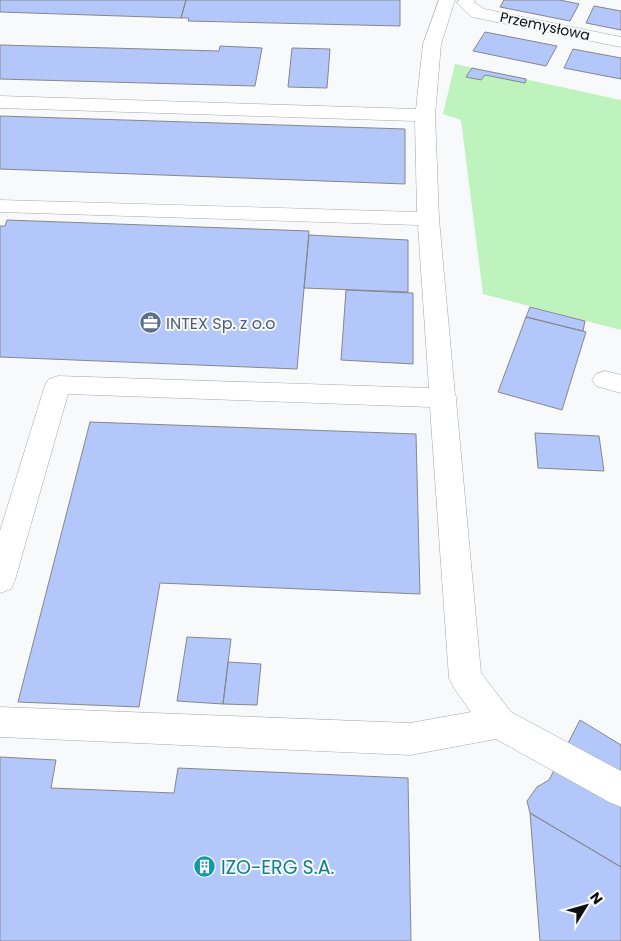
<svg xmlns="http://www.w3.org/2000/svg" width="621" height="941" font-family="Poppins,sans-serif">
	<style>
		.green { fill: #bff3bd }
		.building { fill: #b3c7fa; stroke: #868788 }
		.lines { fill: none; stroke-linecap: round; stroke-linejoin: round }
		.minor-casing { stroke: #a6a6a8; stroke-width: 1 }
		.minor { fill: #fff; fill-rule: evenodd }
		.labels { text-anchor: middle; stroke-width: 4; stroke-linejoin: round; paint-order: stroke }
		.far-street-label { font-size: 14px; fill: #0d0e0e; stroke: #f8f9fb }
		.service-label { font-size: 16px; fill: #4e5e75; stroke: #f8f9fb; text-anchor: start }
		.near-culture-label { font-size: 19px; fill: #0d838f; stroke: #f8f9fb; text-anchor: start }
	</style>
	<rect width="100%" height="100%" fill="#f8f9fb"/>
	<!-- green -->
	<path class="green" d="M 455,64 L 621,100 L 621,330 L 483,294 L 461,120 L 443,114 Z"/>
	<!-- building -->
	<path class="building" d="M 0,0 L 186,0 L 181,18 L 0,12 Z
		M 186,0 L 400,0 L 400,26 L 188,21 L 189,18 L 181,18 Z
		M 504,0 L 560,0 L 579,4 L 570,21 L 500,7 Z
		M 594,6 L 621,11 L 621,30 L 586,23 Z
		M 485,32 L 557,46 L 546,66 L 473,51 Z
		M 0,45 L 219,51 L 220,46 L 262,48 L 255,86 L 0,79 Z
		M 292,48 L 330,49 L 327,88 L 288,87 Z
		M 573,49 L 621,58 L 621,79 L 564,68 Z
		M 472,68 L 526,79 L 525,83 L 485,75 L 481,80 L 466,77 Z
		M 0,116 L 405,129 L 405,184 L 0,169 Z
		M 7,220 L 309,231 L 297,369 L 0,357 L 0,226 L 5,226 Z
		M 309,235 L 408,240 L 408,292 L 304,288 Z
		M 346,290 L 413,293 L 413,364 L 341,360 Z
		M 530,307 L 585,321 L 583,331 L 526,317 Z
		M 526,317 L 586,332 L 562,410 L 498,392 Z
		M 90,422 L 416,434 L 420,594 L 160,583 L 139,707 L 18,702 Z
		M 535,433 L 599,436 L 604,471 L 538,468 Z
		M 187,637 L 231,639 L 223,704 L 177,701 Z
		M 228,662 L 261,664 L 257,705 L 223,704 Z
		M 580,720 L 621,745 L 621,867 L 530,813 L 527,801 L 537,787 L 549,780 Z
		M 0,757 L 56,760 L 51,788 L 174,793 L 178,768 L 408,778 L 411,941 L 0,941 Z
		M 530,813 L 621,867 L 621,941 L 540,941 Z"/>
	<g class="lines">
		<defs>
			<path id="minor" d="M 439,0 L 455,0 L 441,44 L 435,115 L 439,219 L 455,395 L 457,398 L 456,400 L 481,673 L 511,712 L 621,771 L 621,807 L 609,802 L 496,739 L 410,755 L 0,737 L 0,707 L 410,723 L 471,712 L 454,688 L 449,678 L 430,407 L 68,394 L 15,580 L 11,589 L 0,593 L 0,531 L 45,385 L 49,379 L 58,376 L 429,388 L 418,225 L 0,212 L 0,200 L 417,212 L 415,121 L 0,108 L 0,96 L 416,109 L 423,44 Z
				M 459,0 L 475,0 L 474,2 L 484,9 L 621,37 L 621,47 L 472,17 L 457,3 Z
				M 605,371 L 621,375 L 621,393 L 596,386 L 592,380 L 596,374 Z"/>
		</defs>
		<!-- minor casing -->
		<use href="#minor" class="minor-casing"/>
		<!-- minor -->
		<use href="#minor" class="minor"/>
	</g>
	<!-- icons -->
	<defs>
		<symbol id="office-disc" viewBox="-11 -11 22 22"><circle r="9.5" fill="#5c6f8a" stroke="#f8f9fb"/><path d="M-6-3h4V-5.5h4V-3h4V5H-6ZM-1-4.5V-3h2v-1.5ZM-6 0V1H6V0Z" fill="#fff"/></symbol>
		<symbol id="building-disc" viewBox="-11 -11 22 22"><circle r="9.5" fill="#0f9aa8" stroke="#f8f9fb"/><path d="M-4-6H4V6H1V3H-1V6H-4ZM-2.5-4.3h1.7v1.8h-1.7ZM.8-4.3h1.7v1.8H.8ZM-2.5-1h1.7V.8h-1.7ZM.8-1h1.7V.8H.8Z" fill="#fff"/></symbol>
	</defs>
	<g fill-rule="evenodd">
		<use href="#office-disc" x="138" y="310" width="25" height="25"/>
		<use href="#building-disc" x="192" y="854" width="25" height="25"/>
	</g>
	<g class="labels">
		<!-- far-street labels -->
		<g class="far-street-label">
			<text transform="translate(545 26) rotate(12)" y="5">Przemysłowa</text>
		</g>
		<!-- service labels -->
		<g class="service-label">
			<text x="166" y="329">INTEX Sp. z o.o</text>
		</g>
		<!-- near-culture labels -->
		<g class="near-culture-label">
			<text x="221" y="874">IZO-ERG S.A.</text>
		</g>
	</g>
	<!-- north arrow -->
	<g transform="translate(586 906) rotate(53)" stroke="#f8f9fb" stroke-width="4" paint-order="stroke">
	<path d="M0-4L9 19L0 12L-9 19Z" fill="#0d0e0e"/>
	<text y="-8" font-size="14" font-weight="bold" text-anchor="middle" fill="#0d0e0e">N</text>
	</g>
</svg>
